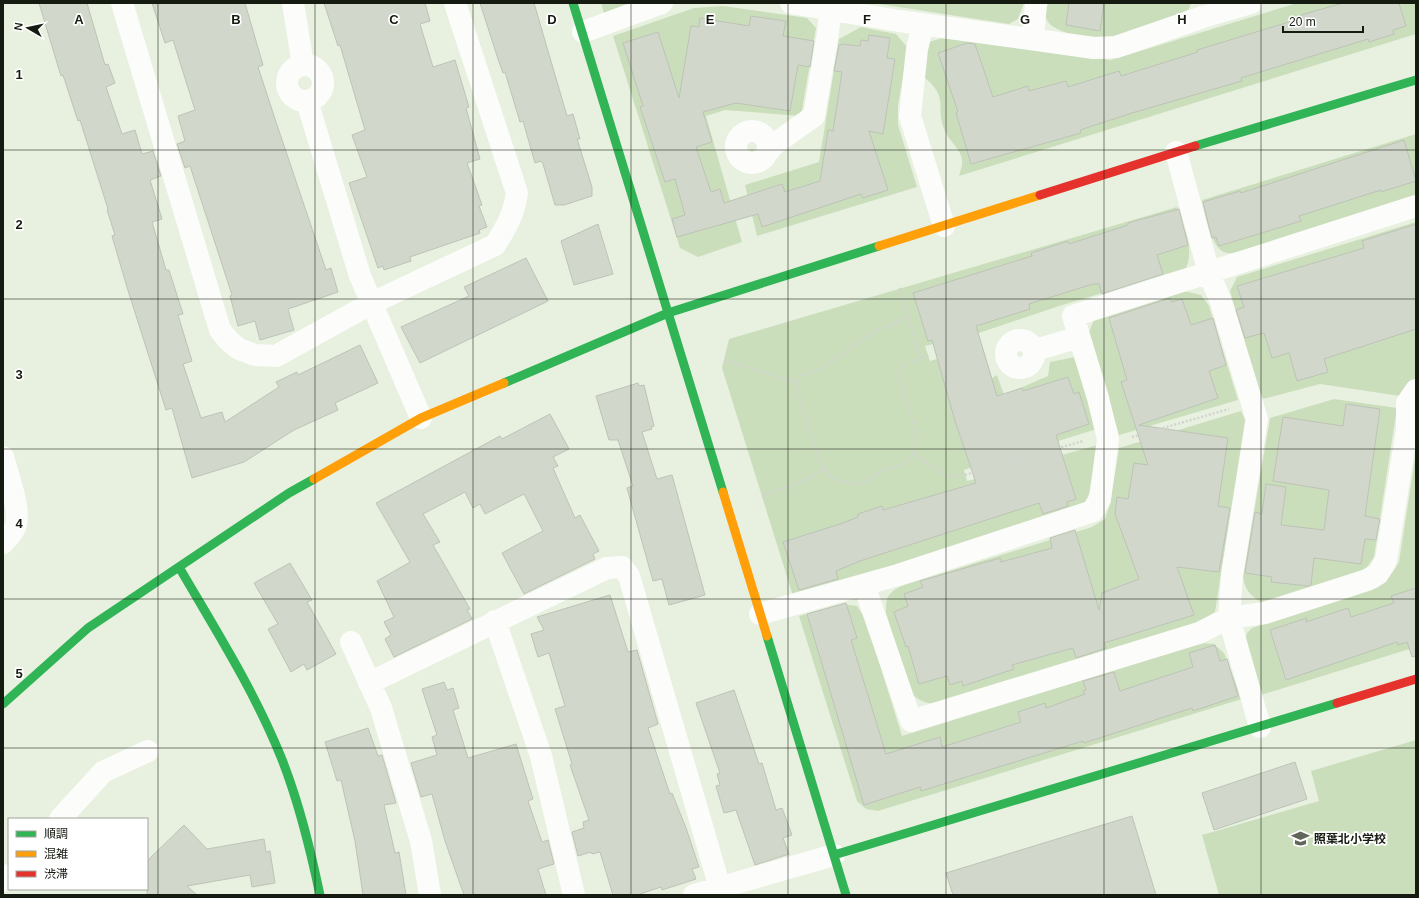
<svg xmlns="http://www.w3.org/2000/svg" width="1419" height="898" font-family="Helvetica,'Noto Sans JP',sans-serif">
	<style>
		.green { fill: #cbdebc }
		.building { fill: #d1d8cb; stroke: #bdc3b7 }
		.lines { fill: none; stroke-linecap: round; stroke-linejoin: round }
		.path { stroke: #d2d4d0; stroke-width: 2.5; stroke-dasharray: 2 2; stroke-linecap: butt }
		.street { stroke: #fcfdfa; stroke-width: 22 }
		.fast { stroke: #30b455; stroke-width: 9 }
		.slow { stroke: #ff9f0a; stroke-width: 9 }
		.jam { stroke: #e5322d; stroke-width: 9 }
		.grid { fill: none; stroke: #161b11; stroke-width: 1; stroke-opacity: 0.55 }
		.labels { text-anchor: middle; stroke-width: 3.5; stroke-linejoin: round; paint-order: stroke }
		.poi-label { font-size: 12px; font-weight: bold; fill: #161b11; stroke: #fff; text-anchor: start }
		.grid-label { font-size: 13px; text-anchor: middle; font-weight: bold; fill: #161b11; stroke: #fff; stroke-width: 3.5; stroke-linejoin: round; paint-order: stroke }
	</style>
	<rect width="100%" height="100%" fill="#e8f1e0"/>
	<!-- green -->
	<path class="green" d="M 601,3 L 631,3 L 604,13 Z
		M 873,3 L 1024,3 L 1018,19 L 1009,24 Z
		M 1048,3 L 1191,3 L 1189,9 C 1171,21 1120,38 1099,39 C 1086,39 1050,32 1046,18 C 1045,14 1047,8 1048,3 Z
		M 1297,3 L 1416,3 L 1416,34 L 959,176 C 960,171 963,165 962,160 C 961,149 949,141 945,131 C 934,106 951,99 923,76 L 929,42 L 942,38 L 1111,60 Z
		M 723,6 L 807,18 L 816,28 L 801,116 L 725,110 L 706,116 L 742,242 L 698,257 L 680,248 L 613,36 L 694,8 Z
		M 861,27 L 896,34 L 908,48 L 898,105 L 898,125 L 917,187 L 757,236 L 745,185 L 819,162 L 839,39 Z
		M 1416,134 L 1416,198 L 1238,252 C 1235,252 1231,254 1228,253 C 1211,252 1205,214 1202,200 Z
		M 1177,207 C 1183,226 1195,248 1186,268 L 1059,306 L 979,333 L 925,346 L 930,361 L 982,345 L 992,378 L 997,375 L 1004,395 L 1048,376 L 1050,362 L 1075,357 L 1097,429 L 964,470 L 967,481 L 1098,445 L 1089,494 L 1082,508 L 793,596 L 722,368 L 729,339 Z
		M 1416,222 L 1416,382 L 1400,396 L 1320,384 L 1263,399 L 1259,391 L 1230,291 L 1237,277 Z
		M 1184,291 L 1201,295 L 1209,306 L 1238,400 L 1119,435 L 1089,332 L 1094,320 Z
		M 1334,399 L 1397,408 L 1374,557 L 1365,570 L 1261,602 C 1250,595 1245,590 1243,577 L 1270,418 Z
		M 1241,411 L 1245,420 L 1242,440 L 1215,612 L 1197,623 L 940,704 C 928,704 921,702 912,694 L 886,613 C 886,597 887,594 901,586 L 1092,527 L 1105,519 L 1110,504 L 1119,448 Z
		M 1416,452 L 1416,647 L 1261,695 L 1245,640 L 1247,633 L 1252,628 L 1377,588 C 1387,581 1393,573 1399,562 Z
		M 842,604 L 857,606 L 866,620 L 902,736 L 1201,643 L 1214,644 L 1224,653 L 1242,699 L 878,811 L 866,809 L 857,801 L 799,616 Z
		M 1416,740 L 1416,895 L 1219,895 L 1202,835 L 1319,801 L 1311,771 Z"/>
	<!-- building -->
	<path class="building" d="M 39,3 L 87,3 L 105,65 L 108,64 L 115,83 L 106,87 L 122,134 L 135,130 L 142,154 L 153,151 L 161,176 L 150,180 L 162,219 L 152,222 L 166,270 L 169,270 L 183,314 L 178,315 L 192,361 L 183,364 L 201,418 L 222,412 L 225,422 L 279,387 L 276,382 L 297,372 L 298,375 L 360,345 L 378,383 L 335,403 L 338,410 L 294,430 L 244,462 L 192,478 L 172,408 L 166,410 L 126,284 L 112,236 L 115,235 L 107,210 L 108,209 L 80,120 L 78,121 L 63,75 L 61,76 Z
		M 152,3 L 245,3 L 263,65 L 258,67 L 276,122 L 326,270 L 331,268 L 338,292 L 288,309 L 294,330 L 260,340 L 255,321 L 238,326 L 230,296 L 232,295 L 190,166 L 185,168 L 177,144 L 185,141 L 178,116 L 195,110 L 173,40 L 165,43 Z
		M 324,3 L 425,3 L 430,21 L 420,24 L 433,67 L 455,60 L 469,107 L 466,108 L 480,159 L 467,163 L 482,205 L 479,206 L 487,227 L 479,230 L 480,233 L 410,257 L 411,261 L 384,270 L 383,266 L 378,268 L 349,183 L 367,177 L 352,135 L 365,130 L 340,45 L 338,46 Z
		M 480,3 L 534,3 L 567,116 L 573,114 L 580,139 L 577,139 L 592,187 L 592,196 L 564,205 L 555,205 L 543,164 L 541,161 L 535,163 L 523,121 L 520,122 L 505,72 L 503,73 L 498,59 Z
		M 1069,3 L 1104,3 L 1100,31 L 1066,25 Z
		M 1343,3 L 1399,3 L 1406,26 L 1393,30 L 1394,34 L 1369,42 L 1368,39 L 1241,78 L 1242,81 L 1132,113 L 1080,130 L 1081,133 L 971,164 L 956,113 L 958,112 L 938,53 L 967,43 L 975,44 L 993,97 L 1028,86 L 1029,91 L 1066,81 L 1068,87 L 1119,71 L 1121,76 L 1198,52 L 1197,50 L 1302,18 L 1301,15 Z
		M 751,16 L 786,21 L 783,36 L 814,41 L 810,67 L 798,65 L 790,111 L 736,103 L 703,112 L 712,142 L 696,147 L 711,192 L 720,189 L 724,203 L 782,184 L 785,192 L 820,181 L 828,130 L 833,131 L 842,72 L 834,71 L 839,45 L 842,45 L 842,44 L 860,46 L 861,40 L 868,41 L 869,35 L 890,38 L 887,58 L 895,59 L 883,134 L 869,131 L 888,190 L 863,198 L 861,194 L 762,227 L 758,214 L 677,237 L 672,219 L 685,215 L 675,179 L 665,182 L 640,107 L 643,106 L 623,43 L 658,32 L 679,98 L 691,26 L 699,27 L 700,18 L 749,26 Z
		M 1404,140 L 1416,181 L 1381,192 L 1381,190 L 1299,216 L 1301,221 L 1219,246 L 1216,237 L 1212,238 L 1203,202 L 1240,191 L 1241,193 Z
		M 1179,209 L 1188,245 L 1157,255 L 1163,274 L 1102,294 L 1099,284 L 1093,284 L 1029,304 L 1030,309 L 976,326 L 997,396 L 1022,388 L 1023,391 L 1068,377 L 1074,394 L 1079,392 L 1089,424 L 1056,435 L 1076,499 L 1067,502 L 1068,506 L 1043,514 L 1039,503 L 860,561 L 836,571 L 838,579 L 799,590 L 783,542 L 843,523 L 858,517 L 858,514 L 882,506 L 883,510 L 976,483 L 955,421 L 932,340 L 928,341 L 913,293 L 1032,256 L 1031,253 L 1068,241 L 1069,244 L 1128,225 L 1128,223 Z
		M 598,224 L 613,274 L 574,285 L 561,241 Z
		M 1416,224 L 1416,329 L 1324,359 L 1328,372 L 1297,381 L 1289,353 L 1272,358 L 1264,333 L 1245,338 L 1236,310 L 1244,307 L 1237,286 L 1364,248 L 1362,241 Z
		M 526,258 L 548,301 L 420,363 L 401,327 L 469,296 L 464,287 Z
		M 1170,298 L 1172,302 L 1182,299 L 1191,325 L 1213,318 L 1226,365 L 1209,371 L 1218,398 L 1139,425 L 1228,438 L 1218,506 L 1230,508 L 1219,572 L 1177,567 L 1194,615 L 1104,643 L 1106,648 L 1076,658 L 1073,648 L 1012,665 L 1014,669 L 963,686 L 962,681 L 950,685 L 947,676 L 919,684 L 908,646 L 906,647 L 894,612 L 908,606 L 904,594 L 923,587 L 920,581 L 1000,558 L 1001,562 L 1052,548 L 1050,538 L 1075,530 L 1099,610 L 1102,593 L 1139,579 L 1115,514 L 1117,497 L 1128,499 L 1134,463 L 1148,465 L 1121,382 L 1127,380 L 1109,318 Z
		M 638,383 L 639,386 L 644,385 L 654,426 L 651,427 L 652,429 L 642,432 L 657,479 L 672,475 L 705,595 L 669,605 L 662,579 L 653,581 L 627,488 L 633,486 L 618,440 L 609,440 L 596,396 Z
		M 1346,404 L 1380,409 L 1365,516 L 1380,519 L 1376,540 L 1365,539 L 1361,564 L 1314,558 L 1311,585 L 1308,586 L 1271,582 L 1272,577 L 1245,573 L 1255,512 L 1262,514 L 1266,484 L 1286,487 L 1281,525 L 1324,530 L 1329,490 L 1273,481 L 1283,417 L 1343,426 Z
		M 550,414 L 569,449 L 553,457 L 558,466 L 553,468 L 575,518 L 580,515 L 599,551 L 593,554 L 595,559 L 524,594 L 502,553 L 543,531 L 524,494 L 485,514 L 480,504 L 473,508 L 465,492 L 423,514 L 440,542 L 433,545 L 470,609 L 467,610 L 472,619 L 394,657 L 385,639 L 391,635 L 384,622 L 394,617 L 377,581 L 410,562 L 376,503 L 500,436 L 502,439 Z
		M 290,563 L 312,600 L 307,602 L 336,654 L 307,670 L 304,664 L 291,672 L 268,629 L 278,624 L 254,583 Z
		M 1416,588 L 1416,656 L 1412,657 L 1407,642 L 1398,645 L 1397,642 L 1286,680 L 1270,630 L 1307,618 L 1306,622 L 1348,608 L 1351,617 L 1394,603 L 1391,596 Z
		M 610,595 L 628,652 L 637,650 L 658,724 L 648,728 L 670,794 L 672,793 L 686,828 L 699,867 L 692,869 L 696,879 L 662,890 L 661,887 L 637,895 L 613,895 L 600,852 L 592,854 L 591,852 L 578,856 L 572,832 L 584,828 L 583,822 L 589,820 L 570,765 L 572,764 L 555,709 L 565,706 L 549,653 L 538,657 L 531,634 L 544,630 L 537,617 Z
		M 846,603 L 857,638 L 851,640 L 886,754 L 940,737 L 942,747 L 1021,722 L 1018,712 L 1045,703 L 1046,708 L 1085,694 L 1083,691 L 1086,690 L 1083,681 L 1114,672 L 1120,691 L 1193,667 L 1189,653 L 1215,645 L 1220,661 L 1227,659 L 1238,696 L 1193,711 L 1192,708 L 1084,743 L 1083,741 L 921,791 L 920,787 L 864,805 L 807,614 Z
		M 444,682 L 447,690 L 453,688 L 459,708 L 453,710 L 468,758 L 516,744 L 533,799 L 528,801 L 542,842 L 548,840 L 554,864 L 538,869 L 546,895 L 464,895 L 445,841 L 432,794 L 421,797 L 411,763 L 437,755 L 432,737 L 437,735 L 422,689 Z
		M 734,690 L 759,764 L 762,763 L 776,810 L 782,808 L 792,835 L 783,838 L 789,854 L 755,865 L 736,810 L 724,813 L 716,786 L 720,785 L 717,774 L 720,773 L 696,703 Z
		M 368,728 L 378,756 L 382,755 L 396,803 L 384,805 L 395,853 L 399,852 L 406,895 L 363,895 L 355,841 L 341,780 L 337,781 L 325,742 Z
		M 1295,762 L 1307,799 L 1214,830 L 1202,793 Z
		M 1132,816 L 1156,895 L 953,895 L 946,873 Z
		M 184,825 L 207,849 L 264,839 L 266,852 L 270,851 L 275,883 L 252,887 L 250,875 L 187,886 L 197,895 L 147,895 L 147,861 Z"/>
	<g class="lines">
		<!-- path -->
		<path class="path" d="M 900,288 L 920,358
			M 908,316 C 895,321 885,329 872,332 L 822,368 L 800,376 C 799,378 797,382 797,384 C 797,396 820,467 828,475 C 836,482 851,483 861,484 C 868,480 875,474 882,471 C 889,468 897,467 903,464 C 935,444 898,395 899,368 L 906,364 L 928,355
			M 724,360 L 797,383
			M 1132,437 L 1229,409
			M 912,453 L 947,476 L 965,475 L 1083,441
			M 762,497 L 813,476 L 825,468"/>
		<!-- street -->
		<path class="street" d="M 122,3 L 220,330 L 229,341 L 239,349 L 255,355 L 276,356 L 372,303 L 495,245 C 506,228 514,214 517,193 L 455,3
			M 293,3 L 303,65
			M 791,3 L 899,21 L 1094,48 L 1116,47 L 1203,17 L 1251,3
			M 923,24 L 917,49 L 910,116 L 944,226
			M 583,32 L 662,3
			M 1033,39 L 1036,3
			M287 83a18 18 0 1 1 36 0a18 18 0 1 1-36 0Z
			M 307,101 L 360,276 L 421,418
			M736 147a16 16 0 1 1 32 0a16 16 0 1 1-32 0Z
			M 1176,152 L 1209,273 L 1221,302 L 1257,419 L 1232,575 L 1229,618 L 1260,727
			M 767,153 L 776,143 L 814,116 L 828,33 L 831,3
			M1006 354a14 14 0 1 1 28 0a14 14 0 1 1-28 0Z
			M 1034,354 L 1039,349 L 1079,337
			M 3,457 C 8,476 20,506 16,525 C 14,532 8,538 3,543
			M 864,585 L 911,721 L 1199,633 L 1229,618 L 1265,613 L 1367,580 L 1378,574 L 1386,560 L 1407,430 L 1407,403 L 1416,390
			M 760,614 L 898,575 L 1093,511 L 1100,499 L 1108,439 L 1098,398 L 1073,316 L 1416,206
			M 495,621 L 541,756 L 574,895
			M 351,642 L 381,708 L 421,841 L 430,895
			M 369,683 L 607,568 L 622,567 L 629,576 L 720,888
			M 60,819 L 103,772 L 148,751
			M 3,881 L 9,875
			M 694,895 L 834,855"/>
		<!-- fast -->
		<path class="fast" d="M 573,3 L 723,492
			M 1195,146 L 1416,80
			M 504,383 L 668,313 L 879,246
			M 179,567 C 215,629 254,690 281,757 C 299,802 310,848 320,895
			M 767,636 L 846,895
			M 3,704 L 88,628 L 289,493 L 314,479
			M 834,855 L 1337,703"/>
		<!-- slow -->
		<path class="slow" d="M 879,246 L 1040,195
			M 314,479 L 421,418 L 504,383
			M 723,492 L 767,636"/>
		<!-- jam -->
		<path class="jam" d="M 1040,195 L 1195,146
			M 1337,703 L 1416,679"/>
	</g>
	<!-- grid -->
	<path class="grid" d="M 158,3 L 158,895M 315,3 L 315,895M 473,3 L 473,895M 631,3 L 631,895M 788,3 L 788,895M 946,3 L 946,895M 1104,3 L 1104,895M 1261,3 L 1261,895M 3,150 L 1416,150M 3,299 L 1416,299M 3,449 L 1416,449M 3,599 L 1416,599M 3,748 L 1416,748"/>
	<!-- icons -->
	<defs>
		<symbol id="school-bare" viewBox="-9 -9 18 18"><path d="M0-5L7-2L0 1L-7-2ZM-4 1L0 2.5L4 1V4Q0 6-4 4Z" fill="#606659" stroke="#fff" stroke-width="2.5" paint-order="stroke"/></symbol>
	</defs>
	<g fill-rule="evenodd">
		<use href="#school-bare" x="1288" y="826" width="25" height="25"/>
	</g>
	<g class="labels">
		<!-- poi labels -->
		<g class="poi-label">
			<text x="1314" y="843">照葉北小学校</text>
		</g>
	</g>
	<g class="grid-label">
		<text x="79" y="24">A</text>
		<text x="236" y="24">B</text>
		<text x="394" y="24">C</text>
		<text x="552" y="24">D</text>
		<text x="710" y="24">E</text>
		<text x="867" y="24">F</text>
		<text x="1025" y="24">G</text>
		<text x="1182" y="24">H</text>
		<text x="19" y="79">1</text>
		<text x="19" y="229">2</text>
		<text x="19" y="379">3</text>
		<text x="19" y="528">4</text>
		<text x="19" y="678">5</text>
	</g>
	<!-- border -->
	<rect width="1419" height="898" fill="none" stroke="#161b11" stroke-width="8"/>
	<!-- legend -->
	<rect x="8" y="818" width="140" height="72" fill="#ffffff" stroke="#a2a4a0"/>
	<rect x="16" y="831" width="20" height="6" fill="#30b455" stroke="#a2a4a0"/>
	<text x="44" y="838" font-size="12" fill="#161b11">順調</text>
	<rect x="16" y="851" width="20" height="6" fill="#ff9f0a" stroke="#a2a4a0"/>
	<text x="44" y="858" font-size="12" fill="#161b11">混雑</text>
	<rect x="16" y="871" width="20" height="6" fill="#e5322d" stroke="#a2a4a0"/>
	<text x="44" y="878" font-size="12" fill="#161b11">渋滞</text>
	<!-- north arrow -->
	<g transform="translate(28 28) rotate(279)" stroke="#ffffff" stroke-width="3" paint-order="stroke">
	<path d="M0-3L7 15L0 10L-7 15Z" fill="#161b11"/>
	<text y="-6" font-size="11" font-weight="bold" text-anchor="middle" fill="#161b11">N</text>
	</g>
	<!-- scale -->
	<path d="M1283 26v6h80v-6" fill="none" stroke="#161b11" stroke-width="2"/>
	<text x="1289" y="26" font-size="12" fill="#161b11" stroke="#ffffff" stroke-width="3" paint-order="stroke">20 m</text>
</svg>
